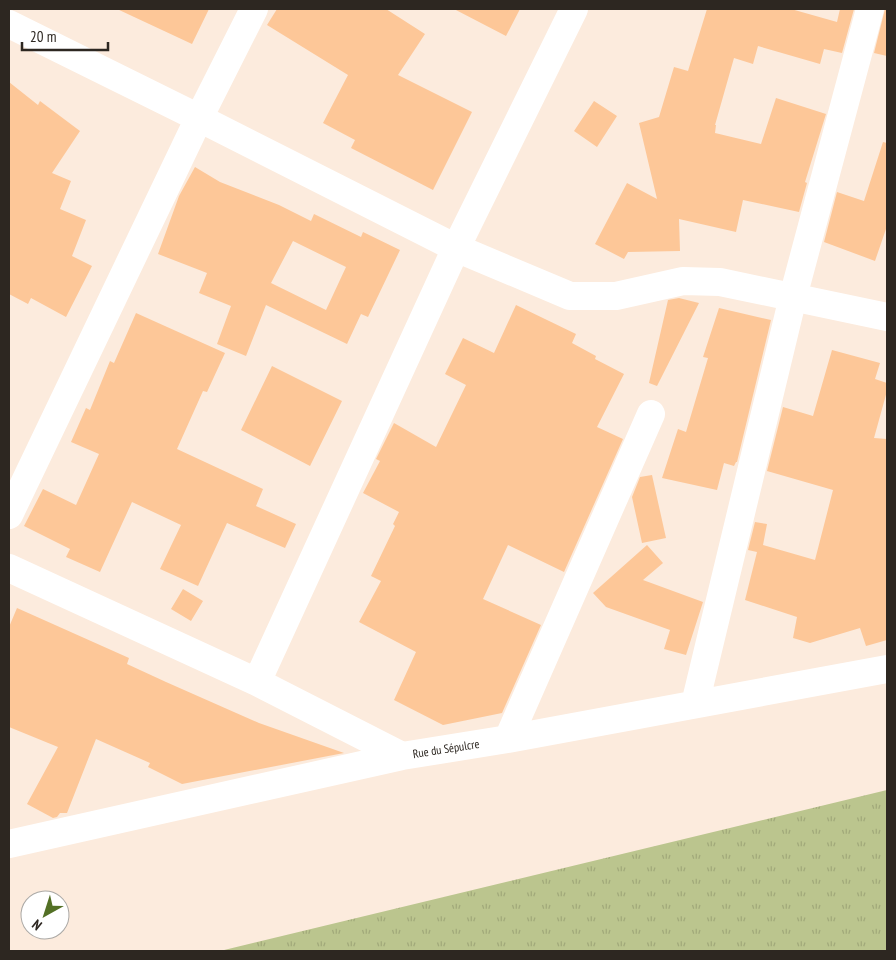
<svg xmlns="http://www.w3.org/2000/svg" width="896" height="960" font-family="'PT Sans Narrow',sans-serif">
	<style>
		.grass { fill: url(#grass-tufts) }
		.building { fill: #fdc798; fill-rule: evenodd }
		.lines { fill: none; stroke-linecap: round; stroke-linejoin: round }
		.minor { stroke: #fff; stroke-width: 28 }
		.labels { text-anchor: middle; stroke-width: 5; stroke-linejoin: round; paint-order: stroke }
		.street-label { font-size: 12px; fill: #2d2721; stroke: #fff }
	</style>
	<defs>
		<pattern id="grass-tufts" width="24" height="20" patternUnits="userSpaceOnUse" patternTransform="scale(1.25)"><rect width="24" height="20" fill="#bbc58e"/><path d="M3 7l-1-3M5 7V3M7 7l1-3M15 17l-1-3M17 17v-4M19 17l1-3" fill="none" stroke="#a1a97a"/></pattern>
	</defs>
	<rect width="100%" height="100%" fill="#fcebdd"/>
	<!-- grass -->
	<path class="grass" d="M 887,790 L 887,951 L 220,951 Z"/>
	<!-- building -->
	<path class="building" d="M 117,9 L 209,9 L 192,44 Z
		M 277,9 L 386,9 L 425,34 L 398,75 L 472,112 L 433,190 L 351,148 L 355,140 L 323,123 L 348,75 L 267,25 Z
		M 454,9 L 520,9 L 506,36 Z
		M 707,9 L 791,9 L 837,22 L 840,9 L 854,9 L 842,53 L 824,49 L 820,64 L 758,46 L 753,64 L 734,58 L 715,125 L 716,125 L 715,133 L 761,144 L 776,98 L 826,114 L 805,182 L 807,183 L 799,212 L 743,200 L 736,232 L 679,219 L 680,251 L 628,252 L 624,259 L 595,244 L 627,183 L 657,199 L 639,123 L 659,117 L 674,67 L 688,71 Z
		M 885,9 L 887,9 L 887,56 L 874,53 Z
		M 9,82 L 38,105 L 40,101 L 80,131 L 52,173 L 71,181 L 60,209 L 86,220 L 72,256 L 92,266 L 66,317 L 31,298 L 28,304 L 9,294 Z
		M 594,101 L 617,116 L 597,147 L 574,131 Z
		M 883,142 L 887,143 L 887,226 L 875,261 L 824,242 L 837,192 L 864,201 Z
		M 195,167 L 220,182 L 279,205 L 311,221 L 314,214 L 361,237 L 363,232 L 400,250 L 368,317 L 361,314 L 347,344 L 266,305 L 246,356 L 217,344 L 231,306 L 199,293 L 207,273 L 158,254 L 179,196 ZM 293,241 L 346,267 L 326,310 L 271,283 Z
		M 679,298 L 699,303 L 657,386 L 649,383 L 668,300 Z
		M 516,305 L 576,334 L 572,343 L 596,356 L 595,359 L 624,374 L 597,427 L 623,439 L 564,572 L 508,545 L 483,599 L 541,625 L 502,713 L 443,725 L 394,700 L 416,652 L 359,622 L 381,581 L 371,576 L 395,526 L 393,524 L 399,512 L 363,493 L 380,461 L 376,459 L 394,423 L 436,447 L 466,385 L 445,374 L 463,338 L 494,353 Z
		M 719,308 L 771,320 L 737,462 L 736,462 L 734,466 L 724,463 L 717,490 L 662,478 L 678,429 L 686,432 L 708,358 L 703,357 Z
		M 136,313 L 225,353 L 207,392 L 203,391 L 177,449 L 263,489 L 256,506 L 296,524 L 285,548 L 227,523 L 198,586 L 160,569 L 181,525 L 132,502 L 100,572 L 66,557 L 70,549 L 24,526 L 43,489 L 76,505 L 99,454 L 71,442 L 86,408 L 90,410 L 110,361 L 114,363 Z
		M 832,350 L 880,363 L 875,379 L 887,383 L 887,391 L 874,438 L 887,439 L 887,640 L 866,646 L 860,628 L 810,643 L 793,638 L 797,617 L 745,600 L 757,552 L 748,550 L 755,522 L 767,524 L 763,545 L 815,560 L 833,490 L 767,471 L 783,407 L 813,416 Z
		M 272,366 L 342,401 L 310,466 L 241,430 Z
		M 652,475 L 666,538 L 642,543 L 632,497 L 640,477 Z
		M 647,545 L 663,563 L 643,580 L 703,602 L 686,655 L 664,649 L 670,630 L 606,607 L 593,593 Z
		M 183,589 L 203,601 L 191,621 L 171,609 Z
		M 17,608 L 129,658 L 127,664 L 166,682 L 259,723 L 344,753 L 182,784 L 148,767 L 150,763 L 96,739 L 67,813 L 60,813 L 57,817 L 53,818 L 27,804 L 58,747 L 9,727 L 9,627 Z"/>
	<g class="lines">
		<!-- minor -->
		<path class="minor" d="M 9,24 L 199,118 L 456,248 L 570,296 L 616,296 L 683,281 L 720,282 L 887,317
			M 9,515 L 199,118 L 254,9
			M 9,568 L 257,682 L 402,756
			M 257,682 L 456,248 L 574,9
			M 695,704 L 793,297 L 870,9
			M 508,739 L 651,414
			M 9,844 L 402,756 L 508,739 L 887,669"/>
	</g>
	<g class="labels">
		<!-- street labels -->
		<g class="street-label">
			<text transform="translate(446 749) rotate(-9)" y="4">Rue du Sépulcre</text>
		</g>
	</g>
	<!-- border -->
	<rect width="896" height="960" fill="none" stroke="#2d2721" stroke-width="20"/>
	<!-- north arrow -->
	<g transform="translate(45 915) rotate(219)"><circle r="24" fill="#ffffff" stroke="#aba9a6"/>
	<path d="M0-4L9 19L0 12L-9 19Z" fill="#537025"/>
	<text y="-8" font-size="14" font-weight="bold" text-anchor="middle" fill="#2d2721">N</text>
	</g>
	<!-- scale -->
	<path d="M22 42v8h86v-8" fill="none" stroke="#2d2721" stroke-width="2.5"/>
	<text x="30" y="42" font-size="15" fill="#2d2721" stroke="#ffffff" stroke-width="4" paint-order="stroke">20 m</text>
</svg>
